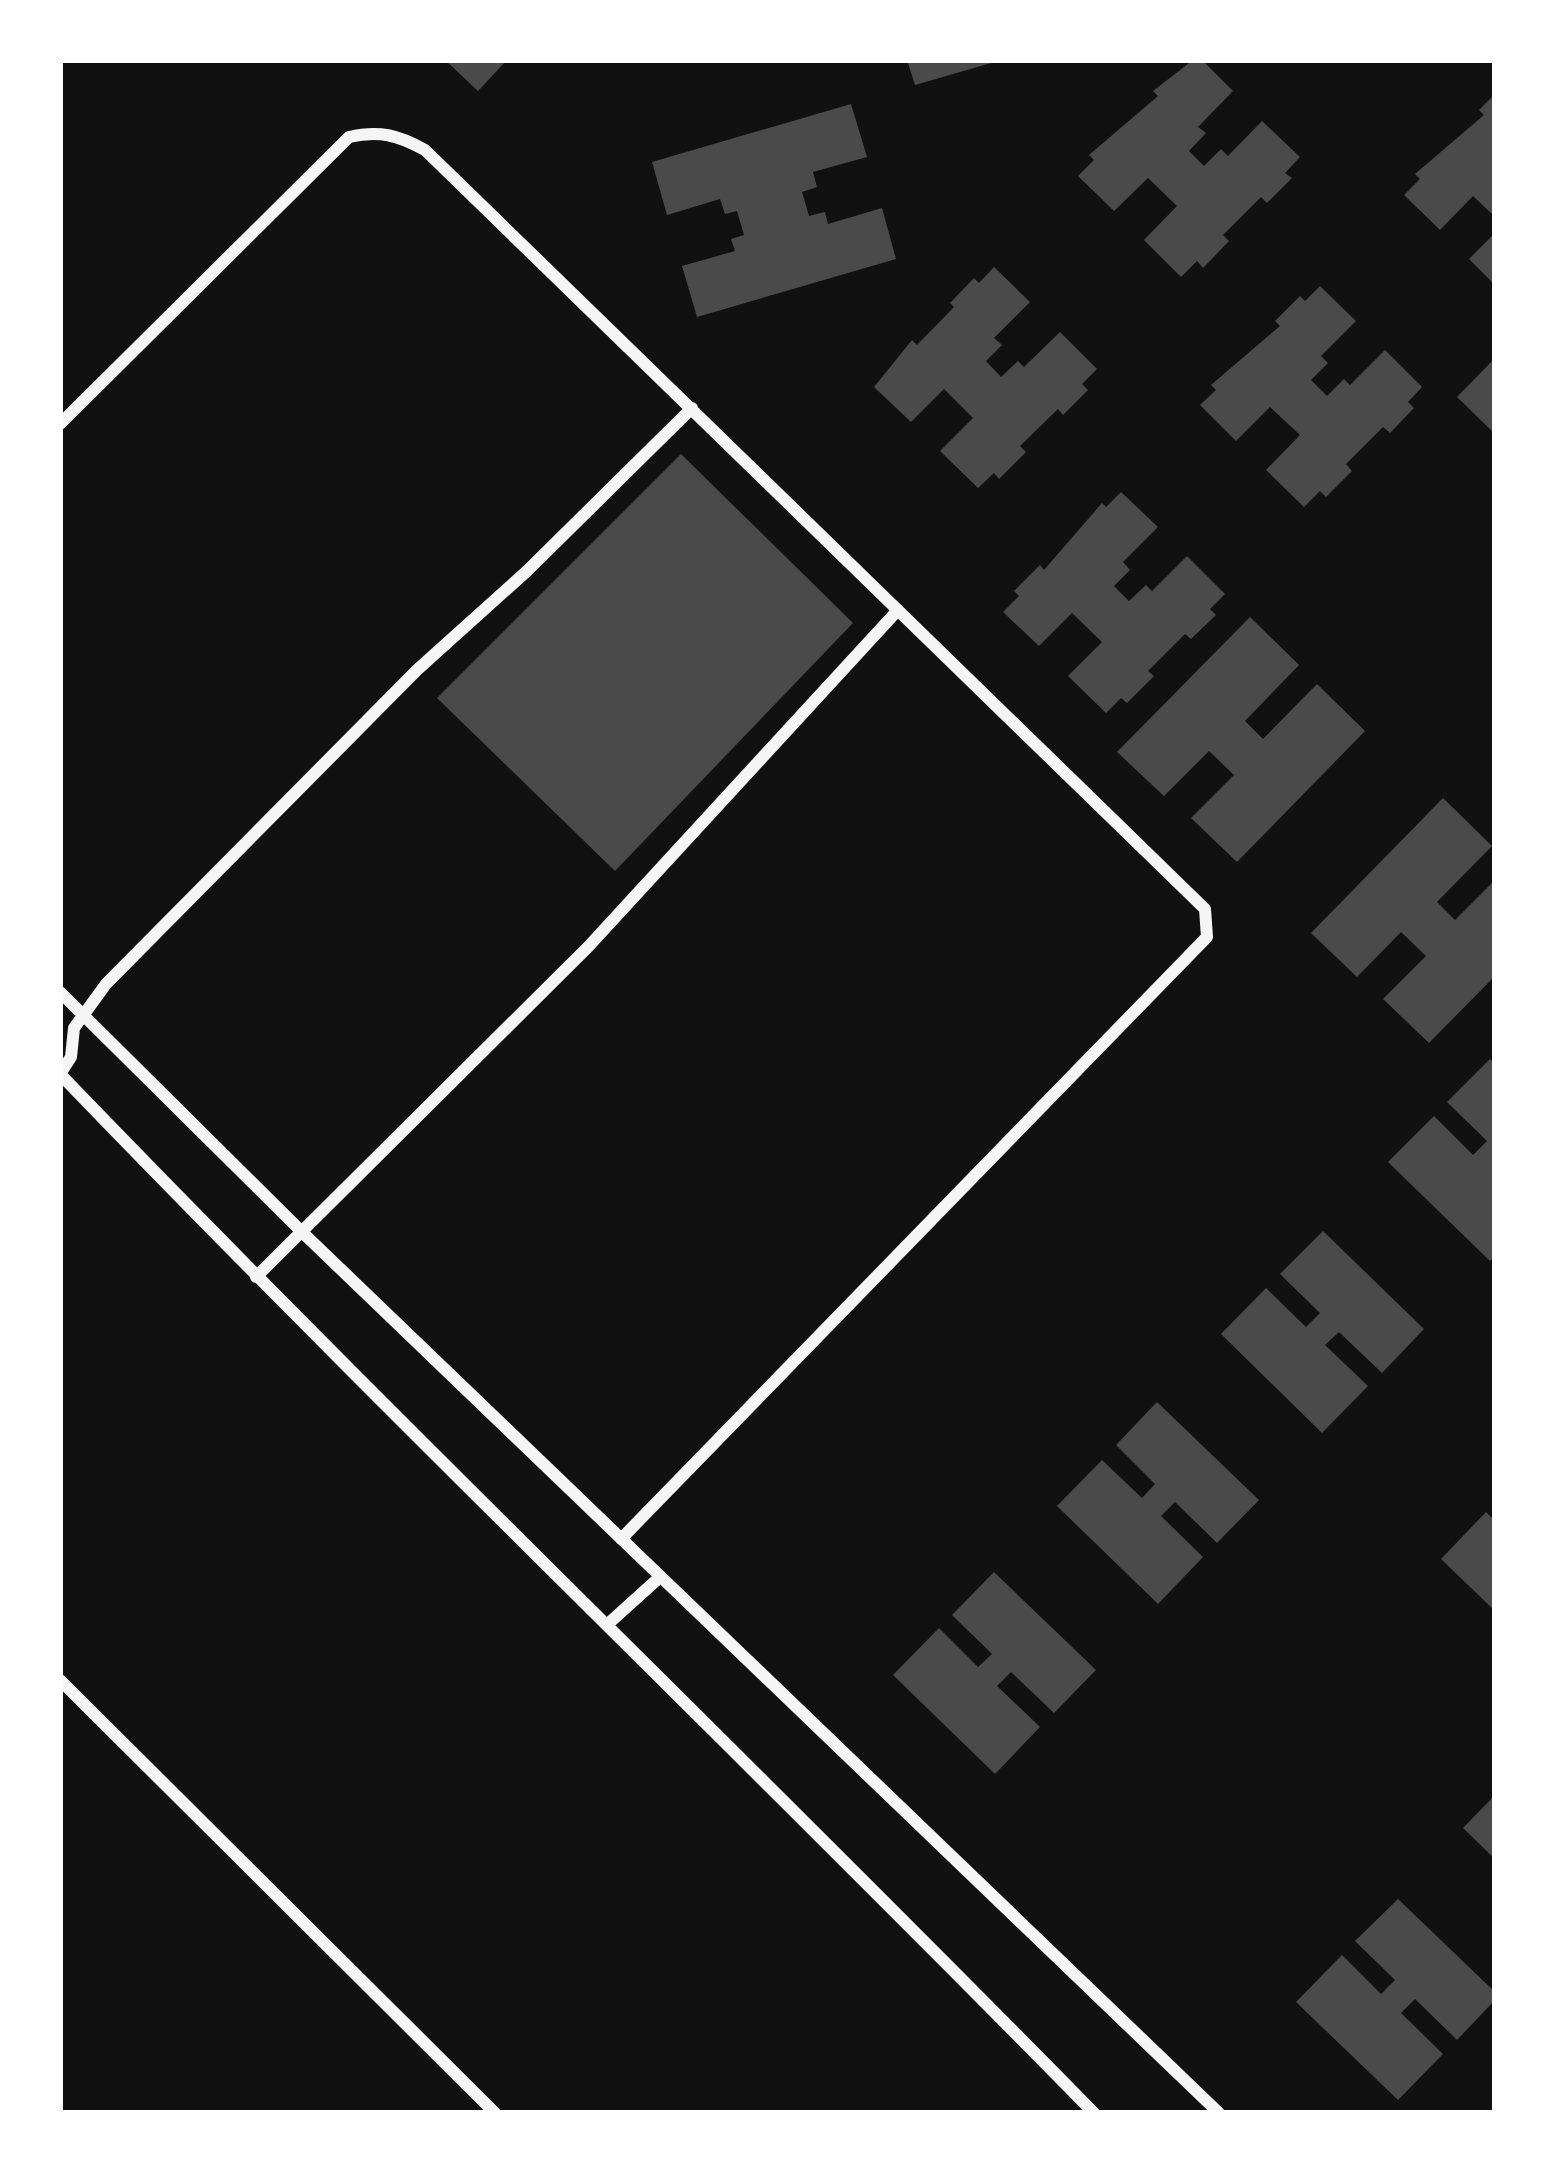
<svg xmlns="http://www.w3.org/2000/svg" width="1555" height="2173" font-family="'IBM Plex Serif',serif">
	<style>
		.building { fill: #4a4a4a }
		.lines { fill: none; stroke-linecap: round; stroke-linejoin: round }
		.minor { stroke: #f5f5f5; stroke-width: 12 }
	</style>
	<rect width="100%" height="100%" fill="#111"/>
	<!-- building -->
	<path class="building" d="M 445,60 L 507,60 L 478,91 Z
		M 907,60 L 998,60 L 998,61 L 915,85 Z
		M 1193,60 L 1202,60 L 1233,91 L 1198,127 L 1206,133 L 1189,151 L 1204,166 L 1221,149 L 1228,156 L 1262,121 L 1300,157 L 1285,173 L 1292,178 L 1267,203 L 1261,197 L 1223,235 L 1229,241 L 1203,268 L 1197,261 L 1181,277 L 1144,240 L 1177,206 L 1148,178 L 1114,211 L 1078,176 L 1094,160 L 1089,155 L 1158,96 L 1153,91 Z
		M 1495,94 L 1495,217 L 1473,196 L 1440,230 L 1404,195 L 1420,179 L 1415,174 L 1484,115 L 1479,110 Z
		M 851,104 L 867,157 L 813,172 L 817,187 L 802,192 L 809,216 L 825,212 L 828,224 L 882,208 L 896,259 L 697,317 L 682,266 L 735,251 L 731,239 L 744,235 L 737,211 L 725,214 L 720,199 L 667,215 L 652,162 Z
		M 1495,233 L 1495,285 L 1469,259 Z
		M 994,267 L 1030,302 L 994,338 L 1002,345 L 986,361 L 1001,377 L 1018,361 L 1024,367 L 1060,332 L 1097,369 L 1082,384 L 1088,390 L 1063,415 L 1058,409 L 1020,446 L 1026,452 L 999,479 L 994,473 L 978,488 L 940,451 L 973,418 L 944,389 L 911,422 L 874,387 L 912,340 L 917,345 L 954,307 L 950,303 L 974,278 L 979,283 Z
		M 1320,286 L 1356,321 L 1321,356 L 1328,363 L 1311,380 L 1327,396 L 1344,379 L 1350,385 L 1385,350 L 1422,387 L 1408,402 L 1414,408 L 1390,433 L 1383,427 L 1346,464 L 1352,471 L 1326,497 L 1320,491 L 1304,507 L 1266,470 L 1300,435 L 1270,407 L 1236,441 L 1200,405 L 1216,390 L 1211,385 L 1280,326 L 1275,321 L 1300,296 L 1305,301 Z
		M 1495,358 L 1495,434 L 1457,397 Z
		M 681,454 L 853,623 L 615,871 L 437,698 Z
		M 1121,492 L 1158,527 L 1123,562 L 1130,570 L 1114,586 L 1129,601 L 1146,585 L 1152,591 L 1187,556 L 1225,594 L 1210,609 L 1216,615 L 1191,639 L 1185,634 L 1148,671 L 1154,676 L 1127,703 L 1121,698 L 1106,713 L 1068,676 L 1102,642 L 1072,613 L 1039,646 L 1003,612 L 1019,596 L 1014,591 L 1040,565 L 1044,570 L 1102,503 L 1106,507 Z
		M 1250,617 L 1299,665 L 1245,721 L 1263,739 L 1317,684 L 1365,731 L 1237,862 L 1191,818 L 1234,775 L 1209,751 L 1164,796 L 1117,752 Z
		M 1443,798 L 1492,846 L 1437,902 L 1455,920 L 1495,880 L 1495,976 L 1429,1043 L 1383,999 L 1426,956 L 1401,932 L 1357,977 L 1311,933 Z
		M 1490,1059 L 1495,1064 L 1495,1256 L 1490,1261 L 1388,1162 L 1434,1116 L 1473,1155 L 1487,1141 L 1447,1102 Z
		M 1323,1231 L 1424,1329 L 1382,1373 L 1339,1332 L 1325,1345 L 1368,1386 L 1322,1433 L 1221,1334 L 1266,1288 L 1306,1327 L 1320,1313 L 1280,1274 Z
		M 1157,1402 L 1259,1500 L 1217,1543 L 1175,1502 L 1161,1516 L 1203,1557 L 1158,1604 L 1057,1506 L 1102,1460 L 1142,1498 L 1155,1484 L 1116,1445 Z
		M 1486,1512 L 1495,1521 L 1495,1611 L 1441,1559 Z
		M 994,1572 L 1096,1670 L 1054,1713 L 1011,1672 L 997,1686 L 1040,1727 L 995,1774 L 893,1675 L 939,1628 L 978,1667 L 992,1654 L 952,1615 Z
		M 1495,1795 L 1495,1859 L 1463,1828 Z
		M 1398,1899 L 1495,1992 L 1495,2000 L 1457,2040 L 1415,1999 L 1401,2013 L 1443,2054 L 1398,2100 L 1296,2002 L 1342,1955 L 1381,1994 L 1395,1980 L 1355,1941 Z"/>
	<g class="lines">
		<!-- minor -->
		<path class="minor" d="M 60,424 L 349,137 C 379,130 398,135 425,150 L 1205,909 L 1207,937 L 621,1539
			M 60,992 L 302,1232 L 1219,2113
			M 60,1074 C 399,1426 752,1764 1094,2113
			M 60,1074 L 71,1057 L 74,1028 L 106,984 L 417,670 L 527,571 L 692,408
			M 256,1277 L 588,947 L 898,610
			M 609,1623 L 660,1577
			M 60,1680 L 495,2113"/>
	</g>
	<!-- border -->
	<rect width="1555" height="2173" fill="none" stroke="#ffffff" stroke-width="126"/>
</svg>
